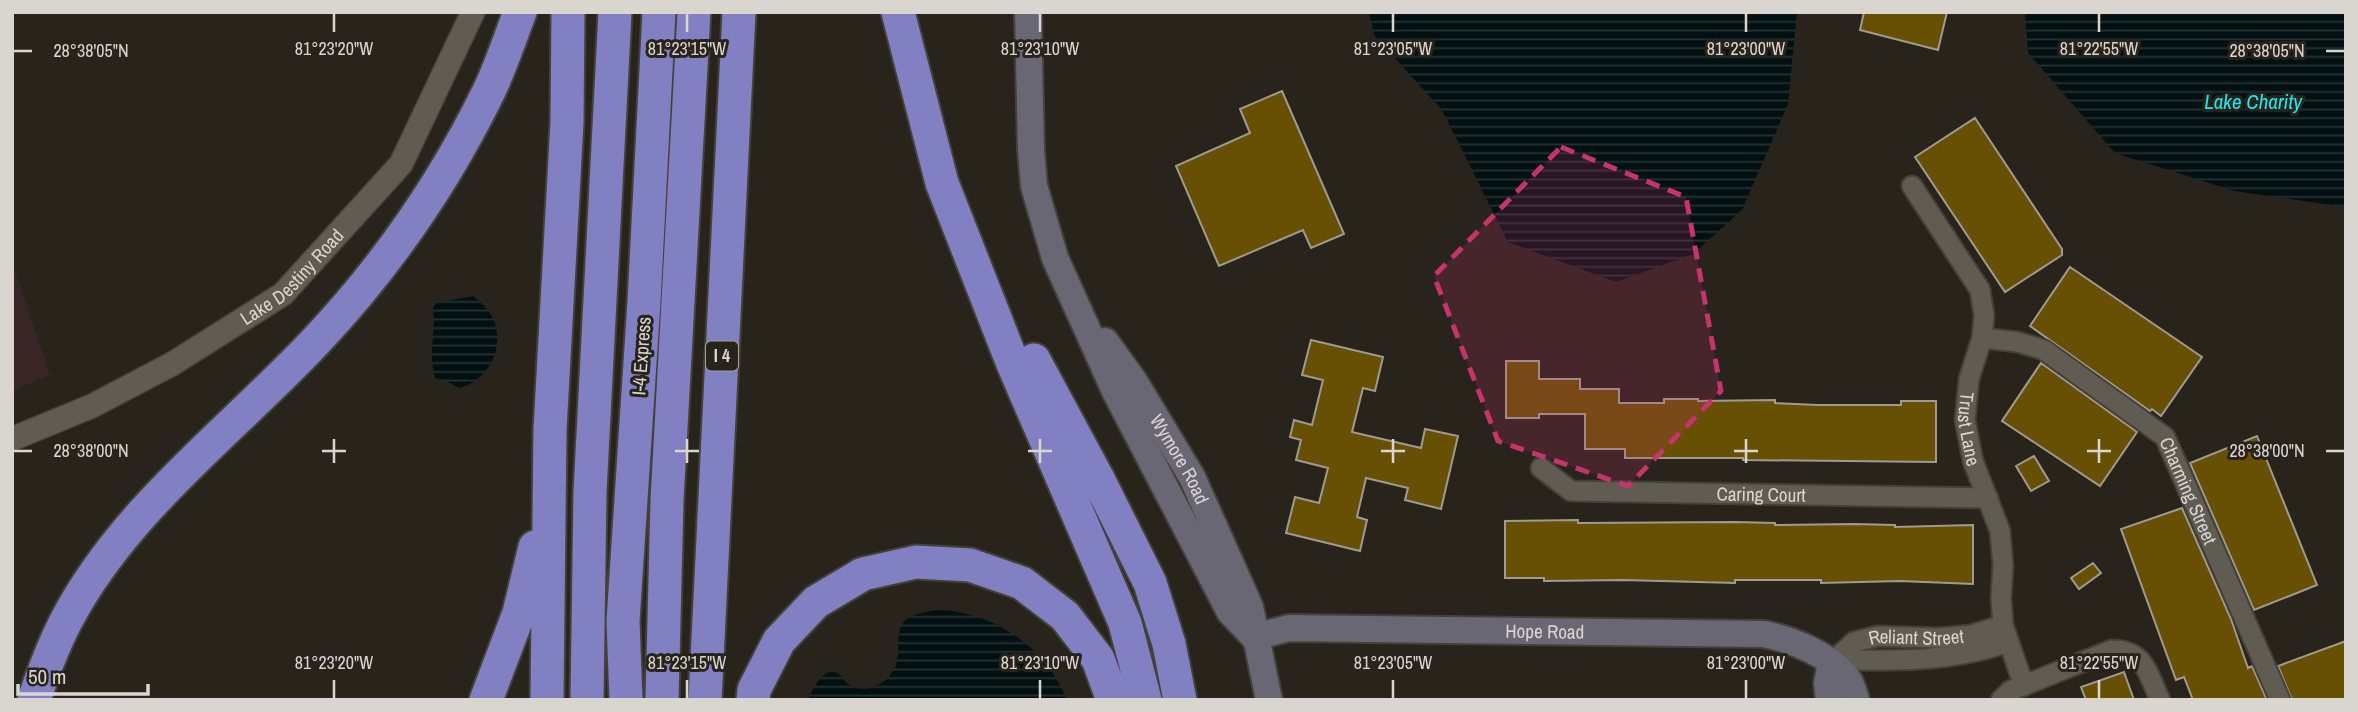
<svg xmlns="http://www.w3.org/2000/svg" width="2358" height="712" font-family="'Archivo Narrow',sans-serif">
	<style>
		.commercial { fill: #392525 }
		.water { fill: url(#water-rules) }
		.building { fill: #674f03; stroke: #a09b90; stroke-width: 2 }
		.lines { fill: none; stroke-linecap: round; stroke-linejoin: round }
		.minor-casing { stroke: #44413a; stroke-width: 23 }
		.tertiary-casing { stroke: #44413a; stroke-width: 26 }
		.secondary-casing { stroke: #44413a; stroke-width: 30 }
		.motorway-casing { stroke: #44413a; stroke-width: 37 }
		.minor { stroke: #615c52; stroke-width: 19 }
		.tertiary { stroke: #615c52; stroke-width: 23 }
		.secondary { stroke: #6a6774; stroke-width: 26 }
		.motorway { stroke: #8080c2; stroke-width: 33 }
		.marked { fill: #c5346d; fill-opacity: 0.2; stroke: #c5346d; stroke-width: 5; stroke-dasharray: 14 9; stroke-linejoin: round }
		.ticks { fill: none; stroke: #d9d6d0; stroke-width: 2.5 }
		.labels { text-anchor: middle; stroke-width: 6; stroke-linejoin: round; paint-order: stroke }
		.shield { fill: #28241b; stroke: #a4a19a; stroke-width: 2 }
		.shield-label { font-size: 18px; font-weight: bold; fill: #d9d6d0 }
		.street-label { font-size: 19px; fill: #d9d6d0; stroke: #28241b }
		.water-label { font-size: 21px; font-style: italic; fill: #1ee8f5; stroke: #28241b }
		.ticks-label { font-size: 18px; text-anchor: middle; fill: #d9d6d0; stroke: #28241b; stroke-width: 6; stroke-linejoin: round; paint-order: stroke }
	</style>
	<defs>
		<pattern id="water-rules" width="6" height="5" patternUnits="userSpaceOnUse" patternTransform="scale(1.75)"><rect width="6" height="5" fill="#021012"/><path d="M0 2.5h6" fill="none" stroke="#263233"/></pattern>
	</defs>
	<rect width="100%" height="100%" fill="#28241b"/>
	<!-- commercial -->
	<path class="commercial" d="M 12,262 L 50,375 L 12,391 Z"/>
	<!-- water -->
	<path class="water" d="M 1369,12 L 1797,12 L 1788,104 L 1742,210 L 1693,254 L 1616,282 L 1508,242 L 1442,110 L 1374,35 Z
		M 2025,12 L 2346,12 L 2346,207 L 2234,191 L 2115,153 L 2028,53 Z
		M 473,296 C 483,303 493,314 496,327 C 502,355 485,382 459,388 L 448,382 L 435,378 C 428,352 436,334 433,308 L 436,303 Z
		M 942,610 C 997,614 1046,648 1067,700 L 808,700 C 812,690 823,667 837,673 C 842,675 844,681 848,684 C 859,692 873,689 883,682 C 920,654 868,615 942,610 Z"/>
	<!-- building -->
	<path class="building" d="M 1864,12 L 1947,12 L 1938,50 L 1860,30 Z
		M 1282,91 L 1344,234 L 1311,248 L 1303,230 L 1219,266 L 1176,166 L 1250,133 L 1240,109 Z
		M 1975,118 L 2062,249 L 2062,255 L 2005,292 L 1915,157 Z
		M 2070,267 L 2202,357 L 2161,416 L 2152,409 L 2150,411 L 2030,326 Z
		M 1311,340 L 1383,357 L 1375,391 L 1363,388 L 1352,432 L 1421,448 L 1425,429 L 1458,436 L 1441,509 L 1405,500 L 1408,488 L 1366,478 L 1357,517 L 1367,520 L 1360,551 L 1286,533 L 1295,497 L 1319,503 L 1328,468 L 1296,460 L 1301,440 L 1290,437 L 1294,420 L 1312,425 L 1323,380 L 1302,375 Z
		M 1506,361 L 1539,361 L 1539,379 L 1580,379 L 1580,389 L 1619,389 L 1619,403 L 1664,403 L 1664,399 L 1698,399 L 1698,401 L 1775,400 L 1775,403 L 1817,405 L 1901,405 L 1901,401 L 1936,401 L 1936,462 L 1743,460 L 1743,458 L 1625,458 L 1625,449 L 1585,449 L 1585,414 L 1539,414 L 1539,418 L 1506,418 Z
		M 2041,363 L 2137,432 L 2100,486 L 2002,421 Z
		M 2257,436 L 2317,585 L 2254,610 L 2190,463 Z
		M 2034,456 L 2049,481 L 2031,491 L 2016,466 Z
		M 2182,508 L 2231,619 L 2248,668 L 2252,666 L 2267,700 L 2193,700 L 2184,677 L 2176,680 L 2121,529 Z
		M 1578,520 L 1578,523 L 1735,522 L 1775,523 L 1775,525 L 1855,524 L 1895,525 L 1895,527 L 1973,525 L 1973,584 L 1900,581 L 1821,583 L 1821,580 L 1735,580 L 1735,583 L 1623,580 L 1544,581 L 1544,578 L 1505,578 L 1505,521 Z
		M 2093,563 L 2101,573 L 2079,589 L 2071,578 Z
		M 2346,641 L 2346,700 L 2292,700 L 2278,666 Z
		M 2124,672 L 2134,700 L 2086,700 L 2081,687 Z"/>
	<g class="lines">
		<defs>
			<g id="minor">
				<path id="s1" d="M 1912,186 L 1980,290 L 1984,315 L 1982,338 L 1969,379 L 1965,420 L 1973,461 L 2000,531 L 2003,566 L 2001,599 L 2003,625 L 2024,686"/>
				<path id="s2" d="M 1982,338 L 2018,342 L 2044,350 L 2165,437 L 2280,700"/>
				<path id="s3" d="M 1541,468 L 1571,491 L 1988,498"/>
				<path d="M 1836,660 C 1894,661 1953,662 2008,642"/>
				<path id="s4" d="M 1831,663 L 1854,642 L 1878,636 L 1939,638 L 1971,635 L 2003,625"/>
				<path d="M 2001,700 L 2010,691 L 2112,650 C 2145,650 2148,674 2160,700"/>
			</g>
			<g id="tertiary">
				<path id="s5" d="M 12,439 L 92,406 L 172,364 L 283,294 L 401,164 L 473,12"/>
			</g>
			<g id="secondary">
				<path d="M 1028,12 L 1031,150 L 1034,186 L 1055,258 L 1115,391 L 1230,612 L 1254,637"/>
				<path id="s6" d="M 1105,341 L 1134,381 L 1192,477 L 1250,607 L 1269,700"/>
				<path id="s7" d="M 1254,637 L 1289,628 L 1764,634 C 1793,640 1829,654 1848,679 C 1852,684 1854,693 1856,700"/>
				<path d="M 1829,700 L 1827,683 L 1831,663"/>
			</g>
			<path id="motorway" d="M 898,12 L 942,183 L 1013,364 L 1125,623 L 1145,700
				M 1034,360 L 1097,477 L 1150,583 L 1169,644 L 1180,700
				M 34,700 C 43,673 53,646 66,621 C 124,510 230,432 315,342 C 385,268 444,183 489,91 C 501,66 510,38 520,12
				M 486,700 L 519,613 L 535,547
				M 547,700 L 550,430 L 567,122 L 568,12
				M 587,700 L 590,492 L 615,12
				M 626,700 L 623,621 L 644,302 L 659,12
				M 662,700 L 667,500 L 694,12
				M 705,700 L 739,12
				M 753,700 L 754,690 L 779,641 L 816,602 L 863,574 L 916,562 L 970,565 L 1022,583 L 1065,616 L 1098,659 L 1113,700"/>
		</defs>
		<!-- minor casing -->
		<use href="#minor" class="minor-casing"/>
		<!-- tertiary casing -->
		<use href="#tertiary" class="tertiary-casing"/>
		<!-- secondary casing -->
		<use href="#secondary" class="secondary-casing"/>
		<!-- motorway casing -->
		<use href="#motorway" class="motorway-casing"/>
		<!-- minor -->
		<use href="#minor" class="minor"/>
		<!-- tertiary -->
		<use href="#tertiary" class="tertiary"/>
		<!-- secondary -->
		<use href="#secondary" class="secondary"/>
		<!-- motorway -->
		<use href="#motorway" class="motorway"/>
	</g>
	<!-- marked area -->
	<path class="marked" d="M 1561,147 L 1686,197 L 1721,391 L 1628,486 L 1498,441 L 1434,276 Z"/>
	<!-- ticks -->
	<path class="ticks" d="M 334,14 L 334,32M 687,14 L 687,32M 1040,14 L 1040,32M 1393,14 L 1393,32M 1746,14 L 1746,32M 2099,14 L 2099,32M 14,51 L 32,51M 2326,51 L 2344,51M 334,439 L 334,463M 687,439 L 687,463M 1040,439 L 1040,463M 1393,439 L 1393,463M 1746,439 L 1746,463M 2099,439 L 2099,463M 14,451 L 32,451M 322,451 L 346,451M 675,451 L 699,451M 1028,451 L 1052,451M 1381,451 L 1405,451M 1734,451 L 1758,451M 2087,451 L 2111,451M 2326,451 L 2344,451M 334,680 L 334,698M 687,680 L 687,698M 1040,680 L 1040,698M 1393,680 L 1393,698M 1746,680 L 1746,698M 2099,680 L 2099,698"/>
	<g class="labels">
		<!-- shield labels -->
		<rect class="shield" x="706" y="341.5" width="32" height="29" rx="5"/>
		<g class="shield-label">
			<text x="722" y="362">I 4</text>
		</g>
		<!-- street labels -->
		<g class="street-label">
			<text dy="7" stroke="none"><textPath href="#s5" startOffset="326">Lake Destiny Road</textPath></text>
			<text transform="translate(641 356) rotate(-86)" y="7">I-4 Express</text>
			<text dy="7" stroke="none"><textPath href="#s1" startOffset="266">Trust Lane</textPath></text>
			<text dy="7" stroke="none"><textPath href="#s6" startOffset="140">Wymore Road</textPath></text>
			<text dy="7" stroke="none"><textPath href="#s2" startOffset="271">Charming Street</textPath></text>
			<text dy="7" stroke="none"><textPath href="#s3" startOffset="228">Caring Court</textPath></text>
			<text dy="7" stroke="none"><textPath href="#s7" startOffset="292">Hope Road</textPath></text>
			<text dy="7" stroke="none"><textPath href="#s4" startOffset="94">Reliant Street</textPath></text>
		</g>
		<!-- water labels -->
		<g class="water-label">
			<text x="2253" y="109">Lake Charity</text>
		</g>
	</g>
	<g class="ticks-label">
		<text x="334" y="55">81°23'20"W</text>
		<text x="687" y="55">81°23'15"W</text>
		<text x="1040" y="55">81°23'10"W</text>
		<text x="1393" y="55">81°23'05"W</text>
		<text x="1746" y="55">81°23'00"W</text>
		<text x="2099" y="55">81°22'55"W</text>
		<text x="91" y="57">28°38'05"N</text>
		<text x="2267" y="57">28°38'05"N</text>
		<text x="91" y="457">28°38'00"N</text>
		<text x="2267" y="457">28°38'00"N</text>
		<text x="334" y="669">81°23'20"W</text>
		<text x="687" y="669">81°23'15"W</text>
		<text x="1040" y="669">81°23'10"W</text>
		<text x="1393" y="669">81°23'05"W</text>
		<text x="1746" y="669">81°23'00"W</text>
		<text x="2099" y="669">81°22'55"W</text>
	</g>
	<!-- border -->
	<rect width="2358" height="712" fill="none" stroke="#d9d6d0" stroke-width="28"/>
	<!-- scale -->
	<path d="M18 684v10h130v-10" fill="none" stroke="#d9d6d0" stroke-width="3.5"/>
	<text x="28" y="684" font-size="21" fill="#d9d6d0" stroke="#28241b" stroke-width="5" paint-order="stroke">50 m</text>
</svg>
